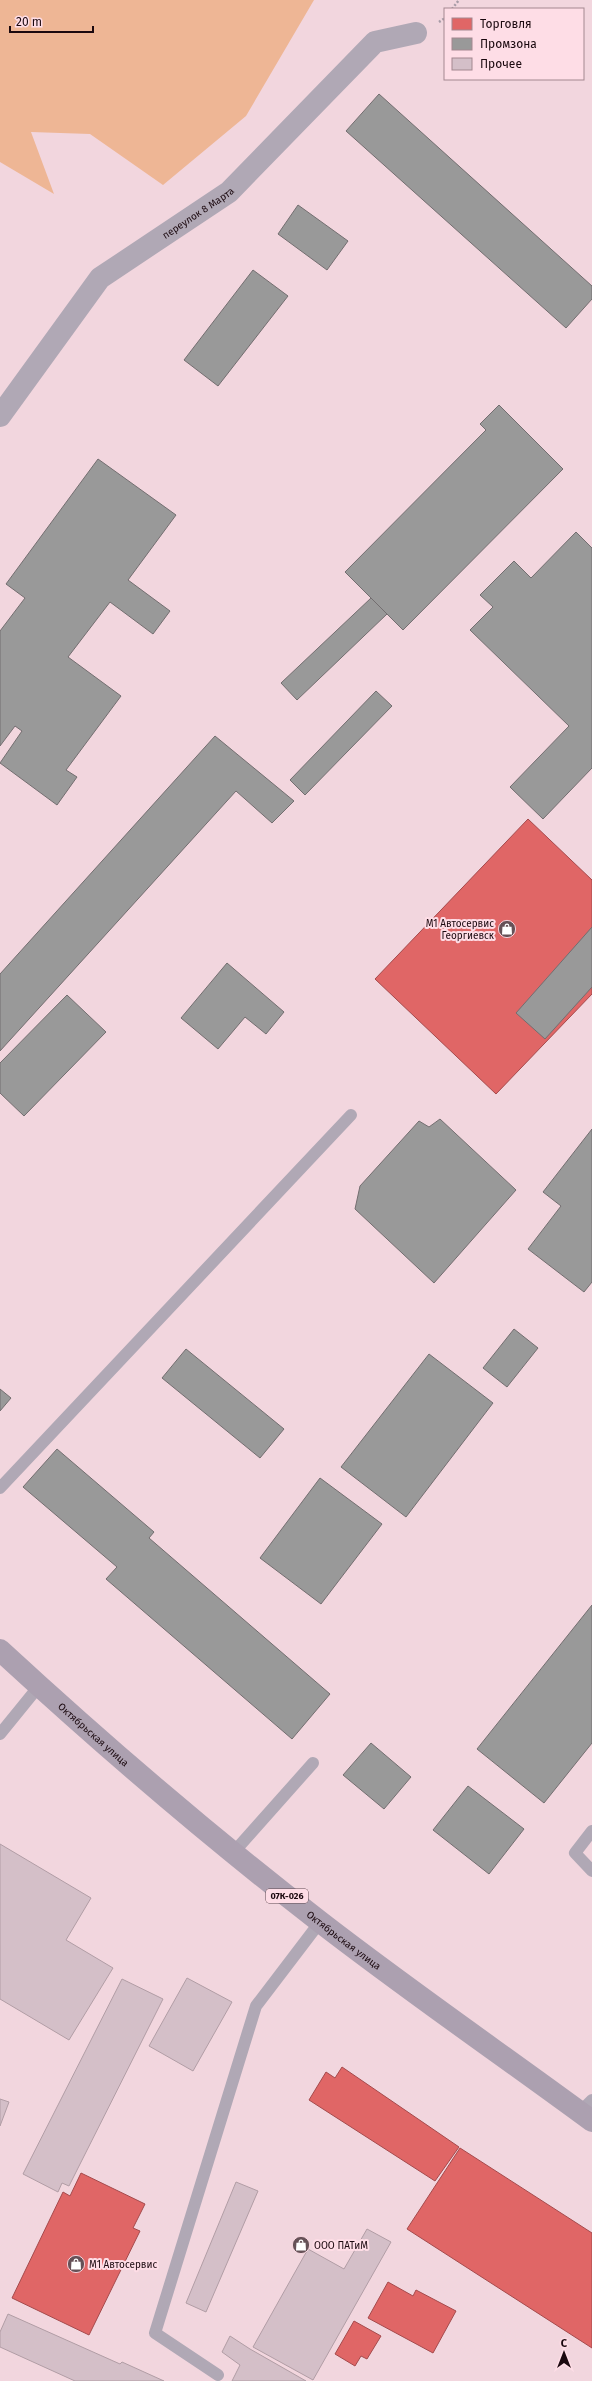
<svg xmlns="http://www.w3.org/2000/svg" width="592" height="2381" font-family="'Fira Sans',sans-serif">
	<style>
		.green { fill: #eeb695 }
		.shops { fill: #e06666; stroke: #a54a4c }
		.industry { fill: #999; stroke: #736e70 }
		.building { fill: #d4bfc8; stroke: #b19da5 }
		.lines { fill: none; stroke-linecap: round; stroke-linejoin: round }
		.path { stroke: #a69ba6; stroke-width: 2.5; stroke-dasharray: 2 2; stroke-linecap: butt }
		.service { stroke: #b0a8b5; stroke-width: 12 }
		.minor { stroke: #b0a8b5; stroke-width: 22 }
		.primary { stroke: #aca0b0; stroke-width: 22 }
		.labels { text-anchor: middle; stroke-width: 4; stroke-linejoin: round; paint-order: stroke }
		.shield { fill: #fedde6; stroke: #5f4950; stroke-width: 1 }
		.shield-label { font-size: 9px; font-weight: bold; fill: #1b090f }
		.street-label { font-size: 10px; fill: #1b090f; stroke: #fedde6 }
		.poi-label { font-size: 10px; fill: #1b090f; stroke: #fedde6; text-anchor: start }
	</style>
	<rect width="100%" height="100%" fill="#f2d6de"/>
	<!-- green -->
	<path class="green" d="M 0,0 L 314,0 L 246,116 L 163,185 L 90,134 L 31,132 L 54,194 L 0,162 Z"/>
	<!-- shops -->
	<path class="shops" d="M 528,819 L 592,880 L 592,994 L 496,1094 L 375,979 Z
		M 342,2067 L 459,2147 L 435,2181 L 309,2100 L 326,2072 L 335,2078 Z
		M 460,2148 L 592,2233 L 592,2348 L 407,2229 Z
		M 81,2173 L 145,2204 L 133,2228 L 140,2231 L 89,2335 L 12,2298 L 63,2192 L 70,2196 Z
		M 388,2282 L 413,2296 L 416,2290 L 456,2311 L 433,2353 L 368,2318 Z
		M 354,2321 L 381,2336 L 367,2359 L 361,2356 L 355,2366 L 335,2354 Z"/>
	<!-- industry -->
	<path class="industry" d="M 379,94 L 592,286 L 592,299 L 566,328 L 346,131 Z
		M 298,205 L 348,241 L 327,270 L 278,234 Z
		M 253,270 L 288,296 L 218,386 L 184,360 Z
		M 499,405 L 563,469 L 403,630 L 345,572 L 486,430 L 480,424 Z
		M 98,459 L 176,515 L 128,580 L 170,611 L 153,634 L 110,602 L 68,657 L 121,696 L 66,770 L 77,777 L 57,805 L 0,763 L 22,731 L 15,726 L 0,746 L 0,631 L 25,598 L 6,584 Z
		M 576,532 L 592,548 L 592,768 L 543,819 L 510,787 L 569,726 L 470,630 L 493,607 L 480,595 L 514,561 L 531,578 Z
		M 371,598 L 387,614 L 297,700 L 281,683 Z
		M 376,691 L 392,706 L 305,795 L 290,780 Z
		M 215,736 L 294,801 L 272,823 L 236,791 L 0,1051 L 0,974 Z
		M 592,927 L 592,987 L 545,1039 L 516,1013 Z
		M 227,963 L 284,1012 L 266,1034 L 245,1017 L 218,1049 L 181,1018 Z
		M 67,995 L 106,1032 L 24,1116 L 0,1093 L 0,1063 Z
		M 440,1119 L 516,1190 L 434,1283 L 355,1209 L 360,1186 L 419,1121 L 429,1127 Z
		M 592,1129 L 592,1282 L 584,1292 L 528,1249 L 561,1206 L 543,1192 Z
		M 514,1329 L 538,1348 L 507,1387 L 483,1368 Z
		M 186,1349 L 284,1429 L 260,1458 L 162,1378 Z
		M 429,1354 L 493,1403 L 406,1517 L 341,1467 Z
		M 0,1389 L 11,1398 L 0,1411 Z
		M 57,1449 L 154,1532 L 149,1538 L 330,1694 L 292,1739 L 106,1579 L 117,1567 L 23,1487 Z
		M 320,1478 L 382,1524 L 321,1604 L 260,1558 Z
		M 592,1605 L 592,1743 L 544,1803 L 477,1749 Z
		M 371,1743 L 411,1777 L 384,1809 L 343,1775 Z
		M 468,1786 L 524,1829 L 489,1874 L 433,1830 Z"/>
	<!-- building -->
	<path class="building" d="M 0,1844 L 91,1898 L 66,1940 L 113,1968 L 69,2040 L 0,1999 Z
		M 187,1978 L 232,2002 L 193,2071 L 149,2046 Z
		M 122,1979 L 163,1999 L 69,2186 L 62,2183 L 58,2192 L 23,2174 Z
		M 0,2099 L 9,2102 L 0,2126 Z
		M 236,2182 L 258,2191 L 206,2312 L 186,2303 Z
		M 367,2229 L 391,2242 L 313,2380 L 253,2347 L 308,2249 L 344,2269 Z
		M 8,2314 L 120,2364 L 122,2362 L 164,2381 L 75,2381 L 0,2347 L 0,2332 Z
		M 230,2336 L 250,2349 L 306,2381 L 232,2381 L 240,2365 L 222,2352 Z"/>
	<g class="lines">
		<!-- path -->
		<path class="path" d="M 452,9 L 459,0
			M 439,22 L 445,18"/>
		<!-- service -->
		<path class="service" d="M 0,1488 L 351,1115
			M 0,1734 L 39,1686
			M 592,1831 L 575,1853 L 592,1871
			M 233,1853 L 313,1763
			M 580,2112 L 592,2100
			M 218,2375 L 155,2333 L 256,2006 L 320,1922"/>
		<!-- minor -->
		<path class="minor" id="s1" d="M 0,416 L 100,278 L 229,192 L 375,42 L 416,33"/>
		<!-- primary -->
		<path class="primary" id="s2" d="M 0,1650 C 102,1744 209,1836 319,1921 C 408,1990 501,2054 592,2121"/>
	</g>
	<!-- icons -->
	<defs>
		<symbol id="shop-disc" viewBox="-11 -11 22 22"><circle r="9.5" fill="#665157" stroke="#fedde6"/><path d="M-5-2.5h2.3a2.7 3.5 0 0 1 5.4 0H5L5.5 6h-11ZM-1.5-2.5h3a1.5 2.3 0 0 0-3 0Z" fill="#fff"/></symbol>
	</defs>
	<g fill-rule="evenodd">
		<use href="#shop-disc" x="497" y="919" width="20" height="20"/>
		<use href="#shop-disc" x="291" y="2235" width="20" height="20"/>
		<use href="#shop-disc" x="66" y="2254" width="20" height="20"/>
	</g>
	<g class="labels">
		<!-- shield labels -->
		<rect class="shield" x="266" y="1889" width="42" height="14" rx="3"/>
		<g class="shield-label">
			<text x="287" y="1899">07К-026</text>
		</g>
		<!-- street labels -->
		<g class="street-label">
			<text dy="4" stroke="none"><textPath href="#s1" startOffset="288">переулок 8 Марта</textPath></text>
			<text dy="4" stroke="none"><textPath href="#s2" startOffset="126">Октябрьская улица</textPath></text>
			<text dy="4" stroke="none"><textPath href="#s2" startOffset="450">Октябрьская улица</textPath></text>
		</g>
		<!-- poi labels -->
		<g class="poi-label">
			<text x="494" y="927" text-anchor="end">М1 Автосервис<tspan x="494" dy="12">Георгиевск</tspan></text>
			<text x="314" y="2249">ООО ПАТиМ</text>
			<text x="89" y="2268">М1 Автосервис</text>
		</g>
	</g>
	<!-- legend -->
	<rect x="444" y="8" width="140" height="72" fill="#fedde6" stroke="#a38890"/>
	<rect x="452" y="18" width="20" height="12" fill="#e06666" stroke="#a38890"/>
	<text x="480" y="28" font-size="12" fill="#1b090f">Торговля</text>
	<rect x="452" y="38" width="20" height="12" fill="#999999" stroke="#a38890"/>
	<text x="480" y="48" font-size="12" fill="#1b090f">Промзона</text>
	<rect x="452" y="58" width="20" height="12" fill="#d4bfc8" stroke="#a38890"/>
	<text x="480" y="68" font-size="12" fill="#1b090f">Прочее</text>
	<!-- north arrow -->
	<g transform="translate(564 2353)" stroke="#fedde6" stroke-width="3" paint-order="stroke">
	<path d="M0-3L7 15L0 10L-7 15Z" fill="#1b090f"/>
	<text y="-6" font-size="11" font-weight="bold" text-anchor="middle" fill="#1b090f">С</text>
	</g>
	<!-- scale -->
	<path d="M10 26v6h83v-6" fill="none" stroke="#1b090f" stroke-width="2"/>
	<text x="16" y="26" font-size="12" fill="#1b090f" stroke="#fedde6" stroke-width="3" paint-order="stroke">20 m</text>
</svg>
